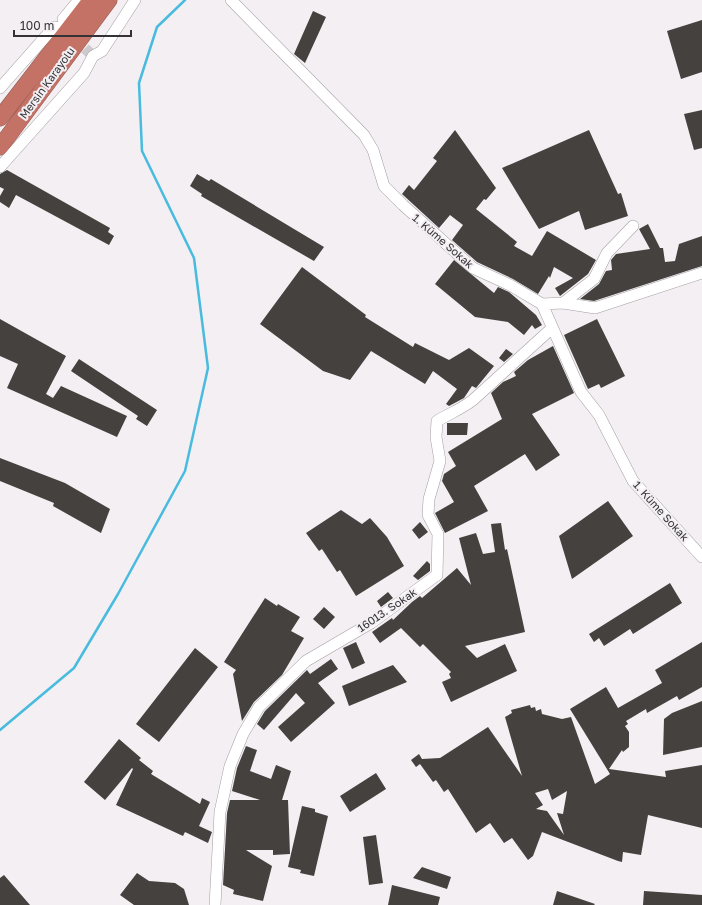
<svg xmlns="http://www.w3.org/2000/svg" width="702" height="905" font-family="'Golos Text',sans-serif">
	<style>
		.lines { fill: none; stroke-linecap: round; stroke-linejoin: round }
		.stream { stroke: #48bbde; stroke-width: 2.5 }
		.building { fill: #45413e; fill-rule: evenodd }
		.minor-tunnel { stroke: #cdc9cd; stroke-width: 11; stroke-dasharray: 11 5.5; stroke-linecap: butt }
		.minor-casing { stroke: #a39fa3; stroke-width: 12 }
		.highway-casing { stroke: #925c54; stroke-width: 17 }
		.minor { stroke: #fff; stroke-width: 11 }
		.highway { stroke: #c47266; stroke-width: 16 }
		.labels { text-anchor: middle; stroke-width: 4; stroke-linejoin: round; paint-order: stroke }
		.street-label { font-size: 11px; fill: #343234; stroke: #f3eff3 }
	</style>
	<rect width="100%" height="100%" fill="#f3eff3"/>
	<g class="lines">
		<!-- stream -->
		<path class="stream" d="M 0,730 L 74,668 L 118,594 L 185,471 L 208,368 L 194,258 L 142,151 L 139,83 L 157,27 L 185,0"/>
	</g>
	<!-- building -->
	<path class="building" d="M 313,11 L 326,17 L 305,63 L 294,54 Z
		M 702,20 L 702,72 L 681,79 L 667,31 Z
		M 702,110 L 702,148 L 694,150 L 684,114 Z
		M 455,130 L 496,188 L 486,200 L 484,199 L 476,209 L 517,242 L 514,246 L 532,256 L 547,231 L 596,260 L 588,274 L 560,296 L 555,288 L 573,278 L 554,267 L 550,278 L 549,276 L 538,294 L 513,279 L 477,262 L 452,240 L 463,225 L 450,215 L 439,228 L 402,194 L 409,185 L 414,190 L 437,161 L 433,158 Z
		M 589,130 L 618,194 L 621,193 L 628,216 L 585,230 L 579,211 L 539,229 L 502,168 Z
		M 7,170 L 110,228 L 108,232 L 114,236 L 109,245 L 16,195 L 9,208 L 0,202 L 0,196 L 4,189 L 0,187 L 0,174 Z
		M 197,174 L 209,181 L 211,179 L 324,247 L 314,261 L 201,196 L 202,194 L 190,186 Z
		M 648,224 L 660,248 L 663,248 L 665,262 L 675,261 L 679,244 L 702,236 L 702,266 L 594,301 L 580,299 L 599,284 L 606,271 L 612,270 L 611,260 L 616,254 L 650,249 L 639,229 Z
		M 454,260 L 494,293 L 498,287 L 509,292 L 536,315 L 542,325 L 535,329 L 532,325 L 524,335 L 508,322 L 475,317 L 435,284 Z
		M 302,267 L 366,315 L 365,317 L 413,347 L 415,343 L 449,360 L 469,348 L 494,366 L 476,388 L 472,386 L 464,398 L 449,406 L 446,404 L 457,389 L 433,371 L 425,384 L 371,351 L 350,380 L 323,371 L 260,324 Z
		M 0,319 L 66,356 L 46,394 L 53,398 L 61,386 L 127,416 L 117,437 L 7,388 L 18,364 L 0,356 Z
		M 597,319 L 625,376 L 601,388 L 599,384 L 588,389 L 564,335 Z
		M 553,346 L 574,393 L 532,414 L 560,455 L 536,471 L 525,454 L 474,486 L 488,511 L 445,533 L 435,513 L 454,502 L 442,481 L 444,474 L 456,466 L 448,452 L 502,419 L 491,393 L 503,382 L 516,376 L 514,372 L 528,360 Z
		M 506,349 L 513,354 L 504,362 L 499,358 Z
		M 79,359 L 157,410 L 147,426 L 136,419 L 138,416 L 71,371 Z
		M 447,423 L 468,423 L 467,435 L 447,435 Z
		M 0,458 L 65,483 L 110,509 L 101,533 L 53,506 L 54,503 L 0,481 Z
		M 608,501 L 633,536 L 572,579 L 559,536 Z
		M 341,510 L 362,524 L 370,518 L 387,537 L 404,566 L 356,596 L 340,570 L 337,572 L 322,549 L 319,551 L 306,533 Z
		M 420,522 L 428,532 L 419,539 L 412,530 Z
		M 501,523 L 505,550 L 507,549 L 525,632 L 465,646 L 477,658 L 505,644 L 517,671 L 451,702 L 442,682 L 451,678 L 449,674 L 451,672 L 423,644 L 420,647 L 401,628 L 380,643 L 372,632 L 392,618 L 393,620 L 412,602 L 420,596 L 422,598 L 457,568 L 471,585 L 459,538 L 476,533 L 483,554 L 495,552 L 491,524 Z
		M 427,561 L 430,564 L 430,571 L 418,580 L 413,576 Z
		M 670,583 L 682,603 L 633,634 L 630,629 L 604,646 L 599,638 L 594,642 L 589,634 Z
		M 388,592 L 393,598 L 381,607 L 377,601 Z
		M 265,598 L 277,606 L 278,604 L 300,617 L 291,631 L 304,638 L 282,675 L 254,702 L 242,721 L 233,674 L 236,670 L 224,662 Z
		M 324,607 L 335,617 L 324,629 L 313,619 Z
		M 356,642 L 365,663 L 352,669 L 343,648 Z
		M 702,642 L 702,687 L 679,700 L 677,696 L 647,713 L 646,709 L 626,721 L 628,724 L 625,726 L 629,732 L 629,747 L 623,752 L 622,750 L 609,769 L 666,777 L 665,771 L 702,765 L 702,828 L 648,815 L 641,855 L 623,852 L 622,862 L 618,861 L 542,832 L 533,856 L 528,860 L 512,838 L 504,843 L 490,823 L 476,833 L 448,789 L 444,792 L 436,780 L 433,782 L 420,764 L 416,767 L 411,760 L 419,754 L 422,759 L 440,758 L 488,727 L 522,776 L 505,717 L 512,713 L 511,710 L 530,705 L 531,708 L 535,707 L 536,711 L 541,709 L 542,714 L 562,719 L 571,717 L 595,784 L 610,774 L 570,709 L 606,687 L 618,708 L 662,683 L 655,670 ZM 548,789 L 552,800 L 567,791 L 563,814 L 557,813 L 564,835 L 547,811 L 536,809 L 543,805 L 535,793 Z
		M 195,648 L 218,667 L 159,742 L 136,724 Z
		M 331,659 L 338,669 L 318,683 L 335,703 L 291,742 L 278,727 L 305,703 L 296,693 L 264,730 L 257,724 L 265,711 L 307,670 L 310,674 Z
		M 393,665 L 407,682 L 349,706 L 342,686 Z
		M 702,701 L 702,747 L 663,755 L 664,719 L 672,713 Z
		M 119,739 L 141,758 L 139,760 L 153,771 L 151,774 L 200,804 L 202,798 L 210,802 L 199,826 L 212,832 L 208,843 L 185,832 L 183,836 L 116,805 L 133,769 L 132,768 L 105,800 L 84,782 Z
		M 246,746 L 257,750 L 250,771 L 271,779 L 276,765 L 291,771 L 282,800 L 288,800 L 290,854 L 273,855 L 273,850 L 246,850 L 272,866 L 263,901 L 233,894 L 234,890 L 223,885 L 227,813 L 230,800 L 260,800 L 232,791 L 237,768 Z
		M 376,773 L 386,789 L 350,812 L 340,796 Z
		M 302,806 L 315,809 L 315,812 L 328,816 L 314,876 L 300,873 L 301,870 L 288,867 Z
		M 376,835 L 383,883 L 369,885 L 363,837 Z
		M 422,867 L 451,877 L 447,889 L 413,878 Z
		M 137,873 L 149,881 L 175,883 L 184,889 L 189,905 L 134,905 L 120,895 Z
		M 4,875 L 30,905 L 0,905 L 0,878 Z
		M 392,885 L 440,897 L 438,905 L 388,905 Z
		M 557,891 L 595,904 L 594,905 L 553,905 Z
		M 644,891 L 702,895 L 702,905 L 643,905 Z"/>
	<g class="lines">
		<!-- minor-tunnel -->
		<path class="minor-tunnel" d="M 73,37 L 93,56"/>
		<defs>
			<path id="minor" d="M 231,0 L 364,135 L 373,150 L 384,186 L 403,205 L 473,268 L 510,285 L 542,304 L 581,392 L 599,415 L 633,481 L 702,557
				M 0,88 L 54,27 L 65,29 L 63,19 L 79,0
				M 0,167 L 84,73 L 93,56 L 102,51 L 135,0
				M 563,303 L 595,308 L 702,273
				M 542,304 L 563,303 L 594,279 L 607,253 L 633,226
				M 215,905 L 220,812 L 230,766 L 243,734 L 259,707 L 306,661 L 371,623 L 437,575 L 438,534 L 428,515 L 429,499 L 440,461 L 436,437 L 437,421 C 450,413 460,410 473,400 L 551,329"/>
			<path id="highway" d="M 0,118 L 91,0
				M 0,147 L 109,0"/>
		</defs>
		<!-- minor casing -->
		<use href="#minor" class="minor-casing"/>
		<!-- highway casing -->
		<use href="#highway" class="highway-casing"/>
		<!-- minor -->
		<use href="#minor" class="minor"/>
		<!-- highway -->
		<use href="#highway" class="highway"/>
	</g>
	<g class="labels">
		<!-- street labels -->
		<g class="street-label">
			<text transform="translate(47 83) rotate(-54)" y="4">Mersin Karayolu</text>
			<text transform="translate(443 241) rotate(41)" y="4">1. Küme Sokak</text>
			<text transform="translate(661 511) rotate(48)" y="4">1. Küme Sokak</text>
			<text transform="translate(387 610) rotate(-34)" y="4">16013. Sokak</text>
		</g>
	</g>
	<!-- scale -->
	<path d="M14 30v6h117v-6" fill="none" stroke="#343234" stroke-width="2"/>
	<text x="20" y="30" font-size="12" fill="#343234" stroke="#f3eff3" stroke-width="3" paint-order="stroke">100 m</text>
</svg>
